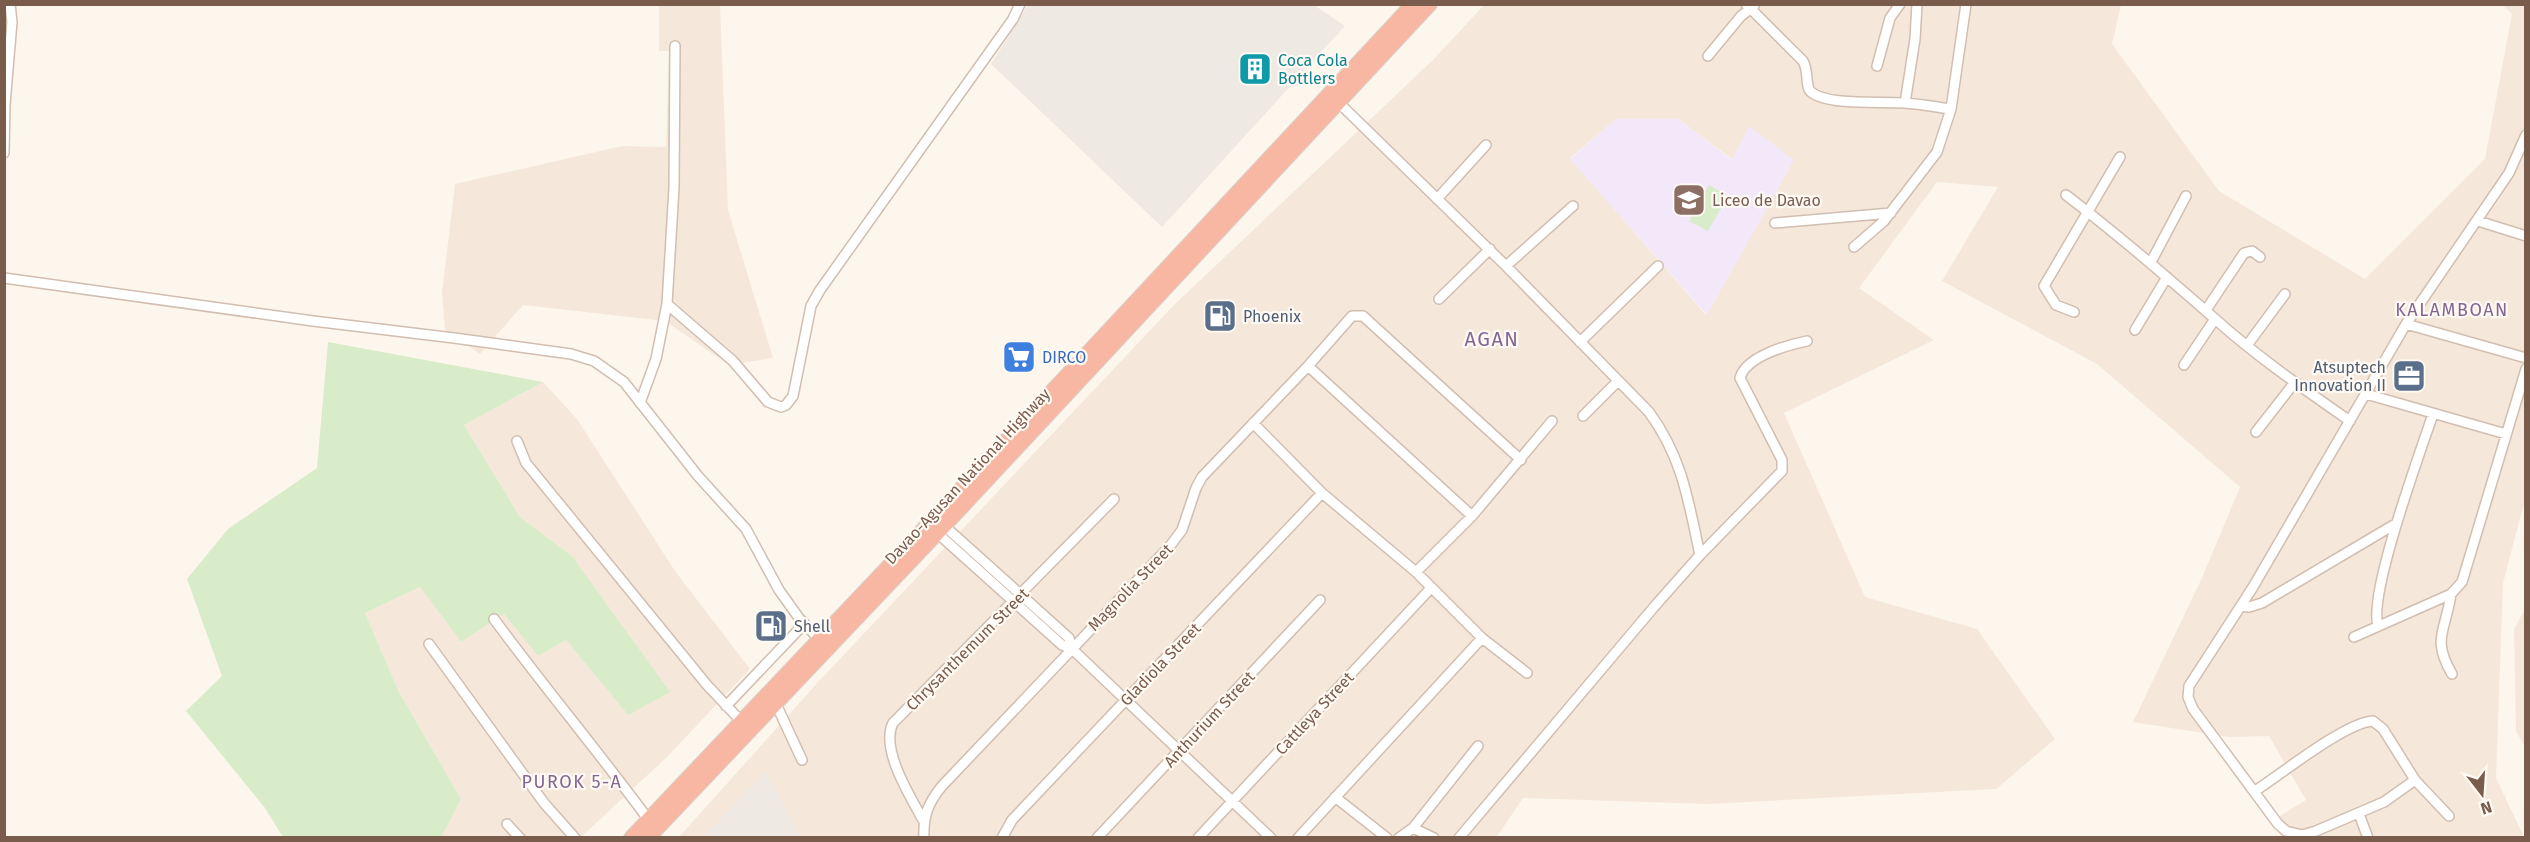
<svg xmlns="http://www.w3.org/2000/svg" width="2530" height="842" font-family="'Fira Sans',sans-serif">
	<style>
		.residential { fill: #f5e8da; fill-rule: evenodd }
		.industrial { fill: #efe9e4 }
		.education { fill: #f3e8fa }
		.green { fill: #d8ecc9 }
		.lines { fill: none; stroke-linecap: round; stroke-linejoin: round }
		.minor-casing { stroke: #d1beb0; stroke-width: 12 }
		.highway-casing { stroke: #dad1cd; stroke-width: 16 }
		.minor { stroke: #fff; stroke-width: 9 }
		.highway { stroke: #f7b7a3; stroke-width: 14 }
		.labels { text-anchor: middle; stroke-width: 4.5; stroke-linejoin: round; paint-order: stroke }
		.culture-label { font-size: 16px; fill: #0d838f; stroke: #fffaf3; text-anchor: start }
		.education-label { font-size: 16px; fill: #785e54; stroke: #fffaf3; text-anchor: start }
		.service-label { font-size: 16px; fill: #4e5e75; stroke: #fffaf3; text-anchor: start }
		.shop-label { font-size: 16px; fill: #366cbe; stroke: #fffaf3; text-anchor: start }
		.street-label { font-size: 16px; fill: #7a5c4d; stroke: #fffaf3 }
		.neighbourhood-label { font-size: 18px; letter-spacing: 1.5px; fill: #846695; stroke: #fffaf3 }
		.quarter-label { font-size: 20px; letter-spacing: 1.5px; fill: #846695; stroke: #fffaf3 }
	</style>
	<rect width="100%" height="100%" fill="#fdf6ec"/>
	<!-- residential -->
	<path class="residential" d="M 659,5 L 720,5 L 728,210 L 773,358 L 729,365 L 665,321 L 523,305 L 480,354 L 445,330 L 442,293 L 455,184 L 622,146 L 666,147 L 669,51 L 659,51 Z
		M 1484,5 L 2121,5 L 2112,44 L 2219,191 L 2365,279 L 2485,159 L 2512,14 L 2503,5 L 2525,5 L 2526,496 L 2503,583 L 2496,778 L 2523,835 L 2518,837 L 2284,837 L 2286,836 L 2280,816 L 2306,800 L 2269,736 L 2229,737 L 2133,722 L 2201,580 L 2240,487 L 2097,364 L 1942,281 L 1998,187 L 1937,182 L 1859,288 L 1934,340 L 1784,413 L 1865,597 L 1977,629 L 2055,739 L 1996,789 L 1708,804 L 1523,798 L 1496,838 L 678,838 L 820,680 L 1174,305 L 1434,59 ZM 1616,119 L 1678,119 L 1733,160 L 1749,127 L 1706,315 L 1570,158 Z
		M 543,382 L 577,419 L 675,571 L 750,669 L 667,757 L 581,837 L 441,837 L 461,799 L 399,692 L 365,613 L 420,587 L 461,642 L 504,614 L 538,656 L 566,640 L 628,715 L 572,556 L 520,517 L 464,425 Z
		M 2525,609 L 2525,747 L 2516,731 L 2514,629 Z"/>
	<!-- industrial -->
	<path class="industrial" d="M 1028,5 L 1314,5 L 1345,26 L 1162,227 L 991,64 Z
		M 765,772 L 801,837 L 703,837 Z"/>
	<!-- education -->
	<path class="education" d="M 1616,119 L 1678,119 L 1732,160 L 1749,126 L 1794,160 L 1707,315 L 1570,159 Z"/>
	<!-- green -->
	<path class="green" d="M 1709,185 L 1728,196 L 1708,231 L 1689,221 Z
		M 328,342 L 543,382 L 464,425 L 520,517 L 572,556 L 670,692 L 628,715 L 566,640 L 538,656 L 504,614 L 461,642 L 420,587 L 365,613 L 399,692 L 461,799 L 441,838 L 283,837 L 265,808 L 186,711 L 222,676 L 187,579 L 228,529 L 317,468 Z"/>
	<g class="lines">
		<defs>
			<path id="minor" d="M 1746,4 L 1803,61 C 1809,71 1805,87 1811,92 C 1828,106 1881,101 1904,103 C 1920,104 1936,107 1951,109
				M 675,46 L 674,188 L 667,304 L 733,361 L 768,402 L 781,407 L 786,405 L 793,396 L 811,306 L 820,290 L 1013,19 L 1020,4
				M 1708,56 L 1741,16 L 1754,6
				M 1877,66 L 1890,18 L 1900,4
				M 1336,100 L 1506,266 L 1649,412 C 1683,459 1688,500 1700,555
				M 1905,103 L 1915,39 L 1917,4
				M 4,153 L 5,104 L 12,22 L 10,4
				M 2066,195 C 2117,234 2166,276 2214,318 C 2256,356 2304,389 2350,421
				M 1437,199 L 1486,145
				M 2478,221 L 2526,236
				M 1775,223 L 1891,213
				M 1854,247 L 1884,221 L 1937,152 L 1951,109 L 1966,4
				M 2151,262 L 2186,196
				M 1506,266 L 1573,206
				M 4,278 L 313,321 L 454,338 L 571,354 L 594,361 L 624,382 L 698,476 L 746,529 L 779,590 L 799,618 L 822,642
				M 1439,299 L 1490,249
				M 2206,310 L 2244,253 L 2252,251 L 2260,257
				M 2074,312 L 2056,305 L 2044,286 L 2120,157
				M 2406,324 L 2526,358
				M 2135,330 L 2167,277
				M 1580,342 L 1658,266
				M 2248,344 L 2285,294
				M 2184,365 L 2215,319
				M 1308,366 L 1472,516
				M 2366,394 L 2506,434
				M 640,403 L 656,359 L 667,304
				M 1583,416 L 1618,381
				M 1253,423 L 1322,493 L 1416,572 L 1482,638 L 1527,673
				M 2256,432 L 2295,382
				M 517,441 L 526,463 L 707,685 L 741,721
				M 940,522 L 1069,638 L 1071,648
				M 934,530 L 1062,645 L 1071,648 L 1271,838
				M 1416,572 L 1472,516 L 1552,421
				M 2451,594 C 2446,631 2431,638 2452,674
				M 2241,606 L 2249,607 L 2262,603 L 2397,523
				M 494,619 C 544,687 598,751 648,819
				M 2378,626 C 2368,594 2420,453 2433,414
				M 2354,637 L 2451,594 L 2462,582 L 2526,369
				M 429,644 L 544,803 L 575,838
				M 776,704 L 802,760
				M 726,706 L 804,624
				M 2415,780 L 2384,802 L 2316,831 L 2302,835 L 2286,831 L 2278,824 L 2193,709 L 2188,697 L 2189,686 L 2253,587 L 2406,324 L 2509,173 L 2526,135
				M 2255,791 C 2280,775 2346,722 2373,721 L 2383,729 L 2415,780 L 2449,816
				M 1335,797 L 1387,838
				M 2359,814 L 2368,838
				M 923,820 C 910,796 880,749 893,723 L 1114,499
				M 507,824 L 520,838
				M 1413,828 L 1478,746
				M 924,838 C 923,816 928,803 942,786 L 1170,546 L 1182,530 L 1196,488 L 1202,477 L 1308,366 L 1352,316 L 1363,316 L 1521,460
				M 1002,838 L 1012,820 L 1322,493
				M 1097,838 L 1320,600
				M 1198,838 L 1431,588
				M 1298,838 L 1482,638
				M 1399,838 L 1413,828 L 1434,838
				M 1459,838 L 1654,607 L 1700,555 L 1782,471 L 1782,460 L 1740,378 C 1746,356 1788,345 1807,341"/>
			<path id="highway" d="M 631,838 L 904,550 L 1413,4
				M 648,838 L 944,526 L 1430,4"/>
		</defs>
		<!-- minor casing -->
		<use href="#minor" class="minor-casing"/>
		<!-- highway casing -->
		<use href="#highway" class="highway-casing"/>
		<!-- minor -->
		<use href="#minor" class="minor"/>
		<!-- highway -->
		<use href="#highway" class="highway"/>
	</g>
	<!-- icons -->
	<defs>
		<symbol id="building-square" viewBox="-11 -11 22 22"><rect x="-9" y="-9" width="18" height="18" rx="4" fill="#0f9aa8" stroke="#fffaf3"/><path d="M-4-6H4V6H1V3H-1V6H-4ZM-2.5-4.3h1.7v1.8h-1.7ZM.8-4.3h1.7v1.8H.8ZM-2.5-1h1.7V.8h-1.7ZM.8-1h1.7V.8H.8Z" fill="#fff"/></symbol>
		<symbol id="school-square" viewBox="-11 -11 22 22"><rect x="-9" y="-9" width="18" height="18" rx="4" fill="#8d6e63" stroke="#fffaf3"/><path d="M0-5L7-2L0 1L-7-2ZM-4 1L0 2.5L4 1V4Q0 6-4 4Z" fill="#fff"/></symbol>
		<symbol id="fuel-square" viewBox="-11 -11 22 22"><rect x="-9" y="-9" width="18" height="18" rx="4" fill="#5c6f8a" stroke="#fffaf3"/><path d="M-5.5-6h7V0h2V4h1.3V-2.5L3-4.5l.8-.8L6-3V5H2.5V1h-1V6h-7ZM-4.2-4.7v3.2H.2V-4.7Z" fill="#fff"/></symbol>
		<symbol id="supermarket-square" viewBox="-11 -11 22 22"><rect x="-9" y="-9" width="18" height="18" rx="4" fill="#3f7fe0" stroke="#fffaf3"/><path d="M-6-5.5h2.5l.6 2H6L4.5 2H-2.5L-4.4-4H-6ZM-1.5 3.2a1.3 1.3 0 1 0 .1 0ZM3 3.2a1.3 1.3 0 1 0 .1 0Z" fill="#fff"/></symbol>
		<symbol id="office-square" viewBox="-11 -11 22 22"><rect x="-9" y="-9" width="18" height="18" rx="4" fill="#5c6f8a" stroke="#fffaf3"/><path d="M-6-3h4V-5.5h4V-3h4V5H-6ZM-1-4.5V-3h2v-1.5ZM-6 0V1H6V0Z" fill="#fff"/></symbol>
	</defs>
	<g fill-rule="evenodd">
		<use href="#building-square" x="1236" y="50" width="38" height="38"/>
		<use href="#school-square" x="1670" y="181" width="38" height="38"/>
		<use href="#fuel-square" x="1201" y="297" width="38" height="38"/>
		<use href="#supermarket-square" x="1000" y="338" width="38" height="38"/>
		<use href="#office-square" x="2390" y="357" width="38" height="38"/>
		<use href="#fuel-square" x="752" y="607" width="38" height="38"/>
	</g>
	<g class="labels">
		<!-- culture labels -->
		<g class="culture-label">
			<text x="1278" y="66">Coca Cola<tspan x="1278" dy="18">Bottlers</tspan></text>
		</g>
		<!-- education labels -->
		<g class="education-label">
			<text x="1712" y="206">Liceo de Davao</text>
		</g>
		<!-- service labels -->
		<g class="service-label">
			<text x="1243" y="322">Phoenix</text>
			<text x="2386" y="373" text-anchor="end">Atsuptech<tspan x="2386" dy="18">Innovation II</tspan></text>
			<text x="794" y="632">Shell</text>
		</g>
		<!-- shop labels -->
		<g class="shop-label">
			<text x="1042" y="363">DIRCO</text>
		</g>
		<!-- street labels -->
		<g class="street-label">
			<text transform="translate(967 476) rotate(-47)" y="6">Davao-Agusan National Highway</text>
			<text transform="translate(1130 587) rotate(-46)" y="6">Magnolia Street</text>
			<text transform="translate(967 649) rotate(-45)" y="6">Chrysanthemum Street</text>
			<text transform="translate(1160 664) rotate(-46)" y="6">Gladiola Street</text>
			<text transform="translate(1314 713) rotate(-47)" y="6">Cattleya Street</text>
			<text transform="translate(1209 719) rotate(-47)" y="6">Anthurium Street</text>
		</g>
		<!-- neighbourhood labels -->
		<g class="neighbourhood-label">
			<text x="2452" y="316">KALAMBOAN</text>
			<text x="572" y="788">PUROK 5-A</text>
		</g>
		<!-- quarter labels -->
		<g class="quarter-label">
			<text x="1492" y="346">AGAN</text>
		</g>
	</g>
	<!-- border -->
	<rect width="2530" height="842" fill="none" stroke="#7a5c4d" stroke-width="12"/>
	<!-- north arrow -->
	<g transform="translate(2482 794) rotate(163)" stroke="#fffaf3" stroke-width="4.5" paint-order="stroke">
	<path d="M0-4.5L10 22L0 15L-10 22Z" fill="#7a5c4d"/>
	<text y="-9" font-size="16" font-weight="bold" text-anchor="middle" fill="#7a5c4d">N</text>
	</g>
</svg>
